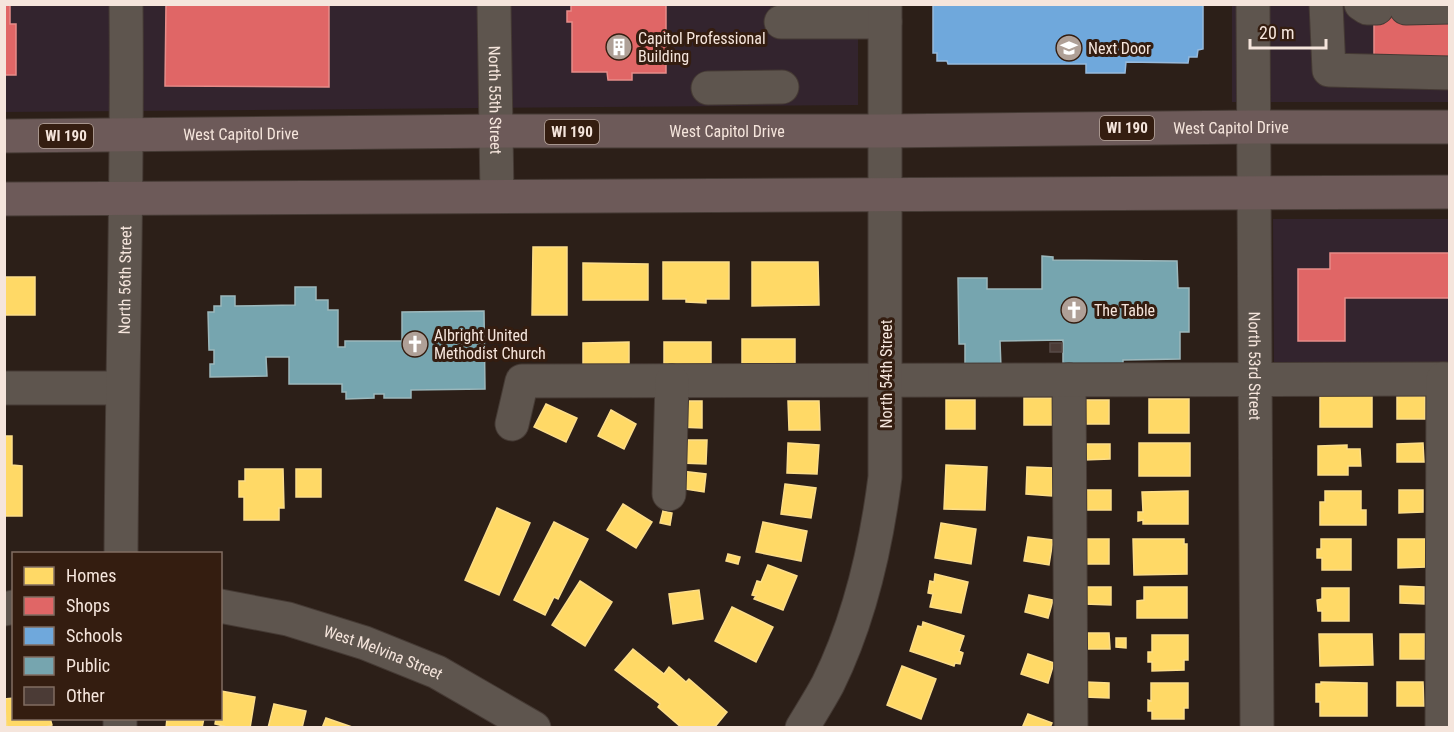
<svg xmlns="http://www.w3.org/2000/svg" width="1454" height="732" font-family="'Roboto Condensed',sans-serif">
	<style>
		.commercial { fill: #33242e }
		.homes { fill: #ffd966; stroke: #fcdd89; stroke-width: 1.5 }
		.shops { fill: #e06666; stroke: #e68c89; stroke-width: 1.5 }
		.schools { fill: #6fa8dc; stroke: #97badc; stroke-width: 1.5 }
		.public { fill: #76a5af; stroke: #9cb8bc; stroke-width: 1.5 }
		.building { fill: #4b3b36; stroke: #574b47; stroke-width: 1.5 }
		.lines { fill: none; stroke-linecap: round; stroke-linejoin: round }
		.minor-casing { stroke: #453a34; stroke-width: 35 }
		.major-casing { stroke: #453a34; stroke-width: 35 }
		.minor { stroke: #5e554e; stroke-width: 33 }
		.major { stroke: #6d5a59; stroke-width: 33 }
		.labels { text-anchor: middle; stroke-width: 6; stroke-linejoin: round; paint-order: stroke }
		.shield { fill: #341d10; stroke: #bba99f; stroke-width: 1.5 }
		.shield-label { font-size: 15px; font-weight: bold; fill: #f5e5dc }
		.poi-label { font-size: 16px; fill: #f5e5dc; stroke: #341d10; text-anchor: start }
		.street-label { font-size: 16px; fill: #f5e5dc; stroke: #341d10 }
	</style>
	<rect width="100%" height="100%" fill="#2c1f18"/>
	<!-- commercial -->
	<path class="commercial" d="M 4,5 L 858,5 L 858,105 L 5,112 Z
		M 1232,5 L 1449,5 L 1449,102 L 1232,102 Z
		M 1273,219 L 1449,219 L 1449,380 L 1274,378 Z"/>
	<!-- homes -->
	<path class="homes" d="M 533,247 L 567,247 L 567,315 L 532,315 Z
		M 663,262 L 729,262 L 729,299 L 706,299 L 706,303 L 686,302 L 686,299 L 663,299 Z
		M 752,262 L 818,262 L 819,305 L 752,306 Z
		M 583,263 L 648,264 L 648,300 L 583,300 Z
		M 4,277 L 35,277 L 35,315 L 4,315 Z
		M 742,339 L 795,339 L 795,365 L 742,365 Z
		M 629,342 L 629,369 L 583,369 L 583,343 Z
		M 664,342 L 711,342 L 711,369 L 664,370 Z
		M 1320,394 L 1372,394 L 1372,427 L 1320,427 Z
		M 1397,396 L 1425,396 L 1425,419 L 1397,419 Z
		M 1024,398 L 1055,398 L 1055,425 L 1024,425 Z
		M 1149,399 L 1189,399 L 1189,433 L 1149,433 Z
		M 946,400 L 975,400 L 975,429 L 946,429 Z
		M 1084,400 L 1109,400 L 1109,424 L 1084,424 Z
		M 678,401 L 702,401 L 702,428 L 677,427 Z
		M 788,401 L 819,401 L 820,430 L 789,430 Z
		M 546,404 L 577,418 L 566,442 L 534,427 Z
		M 611,410 L 636,424 L 624,449 L 598,436 Z
		M 4,436 L 12,436 L 12,465 L 22,466 L 22,516 L 4,516 Z
		M 682,440 L 707,440 L 706,464 L 680,463 Z
		M 788,443 L 819,445 L 817,474 L 787,473 Z
		M 1139,443 L 1190,443 L 1190,476 L 1139,476 Z
		M 1423,443 L 1424,462 L 1397,462 L 1397,444 Z
		M 1084,444 L 1110,444 L 1110,459 L 1084,460 Z
		M 1347,445 L 1347,449 L 1360,449 L 1361,466 L 1348,466 L 1348,475 L 1318,475 L 1318,446 Z
		M 946,465 L 987,467 L 985,510 L 944,509 Z
		M 1027,467 L 1054,468 L 1052,496 L 1026,494 Z
		M 245,469 L 283,469 L 284,508 L 279,508 L 279,520 L 244,520 L 244,497 L 239,497 L 239,481 L 245,481 Z
		M 296,469 L 321,469 L 321,497 L 296,497 Z
		M 681,471 L 706,474 L 704,492 L 678,488 Z
		M 785,484 L 816,488 L 811,518 L 781,514 Z
		M 1085,490 L 1111,490 L 1111,510 L 1085,510 Z
		M 1399,490 L 1423,490 L 1423,512 L 1399,513 Z
		M 1188,491 L 1188,524 L 1143,524 L 1143,520 L 1138,521 L 1138,512 L 1143,512 L 1142,492 Z
		M 1325,491 L 1361,491 L 1361,510 L 1366,510 L 1366,525 L 1320,525 L 1320,502 L 1325,502 Z
		M 623,504 L 652,522 L 636,548 L 607,530 Z
		M 497,508 L 530,523 L 499,595 L 465,580 Z
		M 663,511 L 672,513 L 670,525 L 660,523 Z
		M 554,522 L 588,539 L 558,599 L 554,597 L 545,615 L 514,600 Z
		M 763,522 L 807,531 L 801,561 L 756,552 Z
		M 941,523 L 976,529 L 971,564 L 935,558 Z
		M 1028,537 L 1053,540 L 1049,565 L 1024,561 Z
		M 1084,539 L 1109,539 L 1109,564 L 1084,564 Z
		M 1133,539 L 1184,539 L 1184,544 L 1187,544 L 1187,574 L 1134,575 Z
		M 1321,539 L 1351,539 L 1351,570 L 1322,570 L 1322,558 L 1317,558 L 1317,549 L 1321,549 Z
		M 1398,539 L 1426,539 L 1426,567 L 1398,568 Z
		M 728,554 L 740,557 L 738,564 L 726,561 Z
		M 768,565 L 797,576 L 783,610 L 754,599 L 756,596 L 752,595 L 757,581 L 761,582 Z
		M 935,574 L 968,582 L 961,613 L 930,607 L 933,594 L 928,593 L 930,581 L 934,582 Z
		M 580,581 L 612,602 L 585,646 L 552,625 Z
		M 1400,586 L 1424,587 L 1424,604 L 1400,603 Z
		M 1085,587 L 1111,587 L 1111,605 L 1085,604 Z
		M 1144,587 L 1187,587 L 1187,618 L 1137,618 L 1137,601 L 1144,600 Z
		M 1322,588 L 1349,588 L 1349,621 L 1322,621 L 1322,611 L 1318,611 L 1317,600 L 1322,599 Z
		M 699,590 L 703,619 L 673,624 L 669,594 Z
		M 1029,595 L 1053,600 L 1048,618 L 1025,612 Z
		M 732,607 L 773,627 L 756,662 L 715,641 Z
		M 923,622 L 964,636 L 959,651 L 963,653 L 960,664 L 955,663 L 954,666 L 910,651 L 918,626 L 922,627 Z
		M 1086,633 L 1109,633 L 1110,649 L 1086,649 Z
		M 1319,634 L 1372,634 L 1373,665 L 1320,666 Z
		M 1400,634 L 1425,634 L 1425,659 L 1400,659 Z
		M 1152,635 L 1188,635 L 1188,660 L 1184,660 L 1184,670 L 1152,671 L 1152,662 L 1148,662 L 1148,652 L 1152,652 Z
		M 1116,638 L 1126,638 L 1126,648 L 1116,647 Z
		M 633,649 L 664,674 L 669,667 L 686,682 L 689,679 L 727,712 L 714,728 L 682,728 L 658,707 L 660,704 L 615,670 Z
		M 1028,654 L 1054,663 L 1048,683 L 1021,674 Z
		M 902,666 L 936,679 L 921,719 L 887,705 Z
		M 1086,682 L 1109,683 L 1109,698 L 1085,697 Z
		M 1321,682 L 1367,683 L 1367,716 L 1320,716 L 1320,702 L 1316,702 L 1316,684 L 1321,684 Z
		M 1397,682 L 1423,682 L 1424,706 L 1397,706 Z
		M 1151,683 L 1188,683 L 1188,708 L 1184,708 L 1184,719 L 1152,719 L 1152,711 L 1148,711 L 1148,700 L 1151,701 Z
		M 221,691 L 255,697 L 250,728 L 231,728 L 215,724 L 216,718 L 220,718 Z
		M 14,698 L 14,718 L 50,718 L 52,725 L 43,728 L 7,728 L 4,699 Z
		M 274,704 L 306,711 L 302,728 L 268,728 Z
		M 1028,714 L 1052,723 L 1050,728 L 1022,728 Z
		M 167,718 L 204,718 L 202,728 L 166,728 Z
		M 326,718 L 355,728 L 322,728 Z"/>
	<!-- shops -->
	<path class="shops" d="M 4,4 L 10,4 L 10,24 L 16,24 L 16,75 L 4,75 Z
		M 166,4 L 329,4 L 329,87 L 165,86 Z
		M 571,4 L 666,4 L 666,73 L 632,73 L 632,80 L 608,80 L 607,72 L 572,72 L 572,22 L 567,22 L 567,11 L 571,11 Z
		M 1374,16 L 1450,17 L 1450,64 L 1374,63 Z
		M 1330,253 L 1450,253 L 1450,298 L 1345,298 L 1345,341 L 1298,341 L 1298,269 L 1330,269 Z"/>
	<!-- schools -->
	<path class="schools" d="M 933,4 L 1203,4 L 1203,49 L 1198,50 L 1197,57 L 1189,57 L 1188,63 L 1126,62 L 1125,73 L 1086,73 L 1086,64 L 948,64 L 947,61 L 937,61 L 937,53 L 933,53 Z"/>
	<!-- public -->
	<path class="public" d="M 1042,256 L 1053,257 L 1053,260 L 1177,261 L 1178,288 L 1189,288 L 1189,332 L 1180,332 L 1180,359 L 1123,360 L 1123,367 L 1063,367 L 1063,340 L 1000,341 L 1001,368 L 965,368 L 965,344 L 959,344 L 958,278 L 987,278 L 987,289 L 1042,289 Z
		M 295,287 L 316,287 L 316,300 L 328,300 L 328,310 L 338,310 L 338,347 L 345,347 L 345,341 L 402,341 L 402,312 L 484,311 L 485,389 L 411,390 L 411,398 L 384,398 L 384,394 L 374,394 L 374,398 L 346,399 L 346,392 L 342,392 L 342,384 L 289,384 L 289,357 L 266,357 L 267,376 L 210,377 L 210,364 L 214,364 L 214,350 L 209,350 L 208,312 L 214,312 L 214,306 L 221,306 L 221,296 L 235,296 L 235,306 L 295,305 Z"/>
	<!-- building -->
	<path class="building" d="M 1050,343 L 1062,343 L 1062,352 L 1050,352 Z"/>
	<g class="lines">
		<defs>
			<g id="minor">
				<path id="s1" d="M 494,4 L 497,195"/>
				<path id="s2" d="M 1253,4 L 1257,728"/>
				<path d="M 1326,4 L 1329,70 L 1450,73"/>
				<path d="M 1361,4 L 1367,8 L 1377,8"/>
				<path d="M 1406,8 L 1450,7"/>
				<path d="M 781,22 L 885,22"/>
				<path d="M 708,88 L 782,87"/>
				<path d="M 1069,380 L 1071,728"/>
				<path d="M 4,388 L 122,388"/>
				<path d="M 512,424 L 522,381 L 1450,379"/>
				<path d="M 669,494 L 672,381"/>
				<path id="s3" d="M 121,554 C 122,370 128,187 126,4"/>
				<path id="s4" d="M 220,606 L 288,619 L 365,643 L 437,672 L 534,728"/>
				<path d="M 4,609 L 14,607"/>
				<path d="M 120,728 L 120,718"/>
				<path d="M 802,728 C 811,713 820,699 828,684 C 860,619 876,548 885,477 L 885,4"/>
				<path d="M 1442,728 L 1443,379"/>
			</g>
			<g id="major">
				<path id="s5" d="M 4,136 L 496,131 L 885,131 L 1253,127 L 1450,127"/>
				<path d="M 4,199 L 1450,192"/>
			</g>
		</defs>
		<!-- minor casing -->
		<use href="#minor" class="minor-casing"/>
		<!-- major casing -->
		<use href="#major" class="major-casing"/>
		<!-- minor -->
		<use href="#minor" class="minor"/>
		<!-- major -->
		<use href="#major" class="major"/>
	</g>
	<!-- icons -->
	<defs>
		<symbol id="building-disc" viewBox="-11 -11 22 22"><circle r="9.5" fill="#afa097" stroke="#341d10"/><path d="M-4-6H4V6H1V3H-1V6H-4ZM-2.5-4.3h1.7v1.8h-1.7ZM.8-4.3h1.7v1.8H.8ZM-2.5-1h1.7V.8h-1.7ZM.8-1h1.7V.8H.8Z" fill="#fff"/></symbol>
		<symbol id="school-disc" viewBox="-11 -11 22 22"><circle r="9.5" fill="#afa097" stroke="#341d10"/><path d="M0-5L7-2L0 1L-7-2ZM-4 1L0 2.5L4 1V4Q0 6-4 4Z" fill="#fff"/></symbol>
		<symbol id="church-disc" viewBox="-11 -11 22 22"><circle r="9.5" fill="#afa097" stroke="#341d10"/><path d="M-1.2-6h2.4v3.5h3.3v2.4h-3.3V6h-2.4V-.1h-3.3v-2.4h3.3Z" fill="#fff"/></symbol>
	</defs>
	<g fill-rule="evenodd">
		<use href="#building-disc" x="604" y="32" width="30" height="30"/>
		<use href="#school-disc" x="1054" y="33" width="30" height="30"/>
		<use href="#church-disc" x="1059" y="295" width="30" height="30"/>
		<use href="#church-disc" x="400" y="329" width="30" height="30"/>
	</g>
	<g class="labels">
		<!-- shield labels -->
		<g class="shield">
			<rect x="1100" y="116" width="54" height="24" rx="4.5"/>
			<rect x="545" y="120" width="54" height="24" rx="4.5"/>
			<rect x="39" y="124" width="54" height="24" rx="4.5"/>
		</g>
		<g class="shield-label">
			<text x="1127" y="133">WI 190</text>
			<text x="572" y="137">WI 190</text>
			<text x="66" y="141">WI 190</text>
		</g>
		<!-- poi labels -->
		<g class="poi-label">
			<text x="638" y="44">Capitol Professional<tspan x="638" dy="18">Building</tspan></text>
			<text x="1088" y="54">Next Door</text>
			<text x="1094" y="316">The Table</text>
			<text x="434" y="341">Albright United<tspan x="434" dy="18">Methodist Church</tspan></text>
		</g>
		<!-- street labels -->
		<g class="street-label">
			<text dy="6" stroke="none"><textPath href="#s1" startOffset="96">North 55th Street</textPath></text>
			<text dy="6" stroke="none"><textPath href="#s5" startOffset="1227">West Capitol Drive</textPath></text>
			<text dy="6" stroke="none"><textPath href="#s5" startOffset="723">West Capitol Drive</textPath></text>
			<text dy="6" stroke="none"><textPath href="#s5" startOffset="237">West Capitol Drive</textPath></text>
			<text dy="6" stroke="none"><textPath href="#s3" startOffset="274">North 56th Street</textPath></text>
			<text dy="6" stroke="none"><textPath href="#s2" startOffset="362">North 53rd Street</textPath></text>
			<text transform="translate(886 374) rotate(-90)" y="6">North 54th Street</text>
			<text dy="6" stroke="none"><textPath href="#s4" startOffset="170">West Melvina Street</textPath></text>
		</g>
	</g>
	<!-- border -->
	<rect width="1454" height="732" fill="none" stroke="#f5e5dc" stroke-width="12"/>
	<!-- legend -->
	<rect x="12" y="552" width="210" height="168" fill="#341d10" stroke="#816d62" stroke-width="1.5"/>
	<rect x="24" y="567" width="30" height="18" fill="#ffd966" stroke="#816d62" stroke-width="1.5"/>
	<text x="66" y="582" font-size="18" fill="#f5e5dc">Homes</text>
	<rect x="24" y="597" width="30" height="18" fill="#e06666" stroke="#816d62" stroke-width="1.5"/>
	<text x="66" y="612" font-size="18" fill="#f5e5dc">Shops</text>
	<rect x="24" y="627" width="30" height="18" fill="#6fa8dc" stroke="#816d62" stroke-width="1.5"/>
	<text x="66" y="642" font-size="18" fill="#f5e5dc">Schools</text>
	<rect x="24" y="657" width="30" height="18" fill="#76a5af" stroke="#816d62" stroke-width="1.5"/>
	<text x="66" y="672" font-size="18" fill="#f5e5dc">Public</text>
	<rect x="24" y="687" width="30" height="18" fill="#4b3b36" stroke="#816d62" stroke-width="1.5"/>
	<text x="66" y="702" font-size="18" fill="#f5e5dc">Other</text>
	<!-- scale -->
	<path d="M1250 39v9h76v-9" fill="none" stroke="#f5e5dc" stroke-width="3"/>
	<text x="1259" y="39" font-size="18" fill="#f5e5dc" stroke="#341d10" stroke-width="4.5" paint-order="stroke">20 m</text>
</svg>
